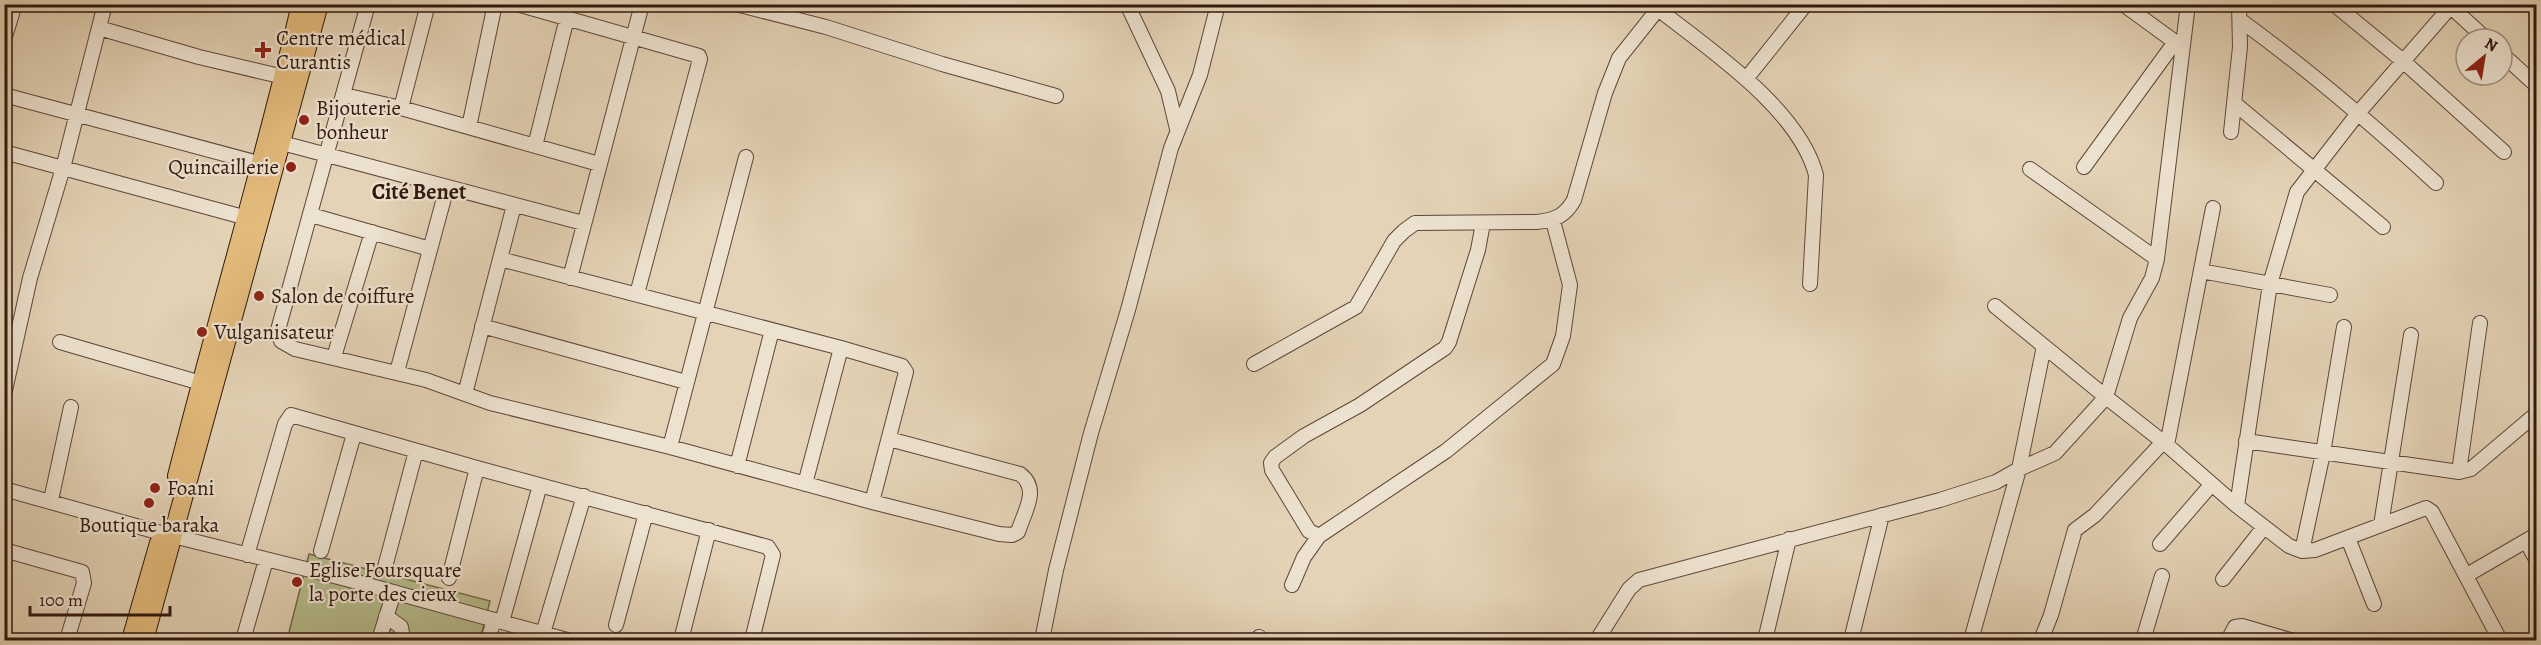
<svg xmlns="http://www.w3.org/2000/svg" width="2541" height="645" font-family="Alegreya,serif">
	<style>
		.green { fill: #b6bc8c; stroke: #746a4e; stroke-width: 1.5 }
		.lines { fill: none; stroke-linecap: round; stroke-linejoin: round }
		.minor-casing { stroke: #5e4739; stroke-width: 16 }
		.major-casing { stroke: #31180f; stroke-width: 20 }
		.minor { stroke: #ede2d0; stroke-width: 14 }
		.major { stroke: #e2ba7b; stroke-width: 18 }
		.poi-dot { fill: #8f2418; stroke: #ede2d0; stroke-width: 2 }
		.labels { text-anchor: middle; stroke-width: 4.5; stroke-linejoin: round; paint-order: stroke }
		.poi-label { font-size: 21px; fill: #31180f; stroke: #ede2d0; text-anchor: start }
		.neighbourhood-label { font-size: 22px; font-weight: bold; fill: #31180f; stroke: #ede2d0 }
	</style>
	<rect width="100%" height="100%" fill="#e4d3b6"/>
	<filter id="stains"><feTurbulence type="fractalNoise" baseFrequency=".00333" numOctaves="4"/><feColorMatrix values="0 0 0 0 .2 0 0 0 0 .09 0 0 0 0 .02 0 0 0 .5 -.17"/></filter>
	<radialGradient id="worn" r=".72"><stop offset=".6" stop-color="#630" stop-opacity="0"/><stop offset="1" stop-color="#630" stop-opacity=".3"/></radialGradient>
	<!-- green -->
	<path class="green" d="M 309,554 L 490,601 L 480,640 L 287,640 Z"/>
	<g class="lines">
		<defs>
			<path id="minor" d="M 368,4 L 278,330 L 281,341 L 295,349 L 426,380 L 490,403 L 670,447 L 872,502 L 999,534 L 1012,535 L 1018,532 C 1025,510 1040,489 1020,474 L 889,439
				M 517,4 L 699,56 L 700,59 L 637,294
				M 736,4 L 826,27 L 942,64 L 1056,96
				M 1127,4 L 1168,91 L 1177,129
				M 2123,4 L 2182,47
				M 2188,4 L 2157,259 L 2152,278 L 2130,318 L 2106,397 L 2167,445 L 2237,506 L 2289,546 L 2302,551 L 2315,550 L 2426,508 L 2432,512 L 2500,640
				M 2334,4 L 2403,61 L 2504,152
				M 2448,4 L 2486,39
				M 1658,9 C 1710,50 1799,109 1816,175 L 1810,284
				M 2240,20 C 2309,70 2373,125 2436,183
				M 99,28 L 199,57 L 284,77
				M 4,40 L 15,4
				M 2502,54 L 2536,85
				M 1746,79 L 1806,4
				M 4,95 L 262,164
				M 344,95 L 401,108 L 599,164
				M 2234,103 L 2383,227
				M 401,108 L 428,4
				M 469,127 L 495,4
				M 2231,132 L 2240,47 L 2239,4
				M 282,143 L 583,223
				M 535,146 L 567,18
				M 4,152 L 247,218
				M 2084,167 L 2175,42
				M 2030,169 L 2157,259
				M 311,215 L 430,249
				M 500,259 L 841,348 L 902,366 L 906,372 L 872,502
				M 2201,271 L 2330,295
				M 570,278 L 642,4
				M 482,326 L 686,382
				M 60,342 L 201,383
				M 334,357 L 372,232
				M 1254,364 L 1356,307 L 1394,241 L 1404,231 L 1415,223 L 1537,222 C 1555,220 1565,216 1574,200 L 1605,93 L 1619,58 L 1662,4
				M 397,372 L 447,187
				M 465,394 L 514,205
				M 4,395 L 30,278 L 63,168 L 105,4
				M 2246,441 L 2459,472 L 2471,469 L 2536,414
				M 2167,445 L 2213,208
				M 670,447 L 746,157
				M 737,466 L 772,330
				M 2459,472 L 2480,323
				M 805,484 L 841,348
				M 4,489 L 161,533 L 346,579 L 567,640
				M 51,500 L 71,407
				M 2237,506 L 2270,284 L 2297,192 L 2359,112 L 2453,4
				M 2381,525 L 2411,335
				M 1319,536 L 1309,531 L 1272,470 L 1271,463 L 1275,457 L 1304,436 L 1360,405 L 1445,348 L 1449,342 L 1478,250 L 1483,223
				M 2348,538 L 2374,604
				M 2526,541 L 2536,559
				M 2160,544 L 2211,485
				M 4,550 L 82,572 L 84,583 L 67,640
				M 321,551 L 354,434
				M 2302,551 L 2323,453 L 2344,327
				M 247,555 L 285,424 L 291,415 L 477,468 L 768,547 L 773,555 L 752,640
				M 385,567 L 416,451
				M 2467,575 L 2536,535
				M 449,578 L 477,468
				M 2223,579 L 2264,527
				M 1292,585 L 1304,557 L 1319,536 L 1446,451 L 1553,364 L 1563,336 L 1570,285 L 1553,221
				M 386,616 L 401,627 L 403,640
				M 502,622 L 540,485
				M 616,625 L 646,513
				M 243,640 L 266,560
				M 379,640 L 394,592
				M 488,640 L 494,620
				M 541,640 L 584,496
				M 681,640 L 709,530
				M 1042,640 L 1056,570 L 1091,433 L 1128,310 L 1171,148 L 1200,75 L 1218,4
				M 1258,640 L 1259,637
				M 1597,640 L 1629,589 L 1639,580 L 1940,500 L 1996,482 L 2019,469 L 2044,346
				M 1765,640 L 1789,539
				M 1851,640 L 1882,515
				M 1971,640 L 2019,469 L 2055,453 L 2106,397 L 1995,306
				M 2041,640 L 2051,615 L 2075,530 L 2095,515 L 2163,442
				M 2143,640 L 2162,576
				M 2228,640 L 2235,627 L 2242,626 L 2290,640"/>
			<path id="major" d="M 177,476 C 217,318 264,163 301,4
				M 131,640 L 159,543
				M 144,640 L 319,4"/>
		</defs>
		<!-- minor casing -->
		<use href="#minor" class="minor-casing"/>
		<!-- major casing -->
		<use href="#major" class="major-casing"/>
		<!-- minor -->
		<use href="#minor" class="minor"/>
		<!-- major -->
		<use href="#major" class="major"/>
	</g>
	<!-- markers -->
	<g class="poi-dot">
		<path d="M260 41h6v6h6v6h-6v6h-6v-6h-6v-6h6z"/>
		<circle cx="304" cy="120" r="6"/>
		<circle cx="291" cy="167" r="6"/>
		<circle cx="259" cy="296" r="6"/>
		<circle cx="202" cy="332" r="6"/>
		<circle cx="155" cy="488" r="6"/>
		<circle cx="149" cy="503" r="6"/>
		<circle cx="297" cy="582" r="6"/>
	</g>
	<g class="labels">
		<!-- poi labels -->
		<g class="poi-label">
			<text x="276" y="45">Centre médical<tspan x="276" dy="24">Curantis</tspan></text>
			<text x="316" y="115">Bijouterie<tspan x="316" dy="24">bonheur</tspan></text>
			<text x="279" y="174" text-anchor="end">Quincaillerie</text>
			<text x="271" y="303">Salon de coiffure</text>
			<text x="214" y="339">Vulganisateur</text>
			<text x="167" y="495">Foani</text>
			<text x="149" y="532" text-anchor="middle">Boutique baraka</text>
			<text x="309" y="577">Eglise Foursquare<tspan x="309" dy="24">la porte des cieux</tspan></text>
		</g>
		<!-- neighbourhood labels -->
		<g class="neighbourhood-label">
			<text x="419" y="199">Cité Benet</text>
		</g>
	</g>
	<!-- margin -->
	<rect width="2541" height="645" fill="none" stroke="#e4d3b6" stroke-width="24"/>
	<rect x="6" y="6" width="2529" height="633" fill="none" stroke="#31180f" stroke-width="3"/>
	<rect x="12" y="12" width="2517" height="621" fill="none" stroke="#31180f" stroke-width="1.5"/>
	<!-- north arrow -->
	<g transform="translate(2484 57) rotate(30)"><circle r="28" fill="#ede2d0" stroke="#a29183" stroke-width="1.5"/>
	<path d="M0-4.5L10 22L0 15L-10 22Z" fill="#8f2418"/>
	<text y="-9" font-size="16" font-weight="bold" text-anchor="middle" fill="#31180f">N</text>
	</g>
	<!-- scale -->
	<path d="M30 606v9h140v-9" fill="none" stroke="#31180f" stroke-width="3"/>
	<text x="39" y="606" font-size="18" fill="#31180f" stroke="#ede2d0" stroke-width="4.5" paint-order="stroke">100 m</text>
	<rect width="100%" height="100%" filter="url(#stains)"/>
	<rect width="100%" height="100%" fill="url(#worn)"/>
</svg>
